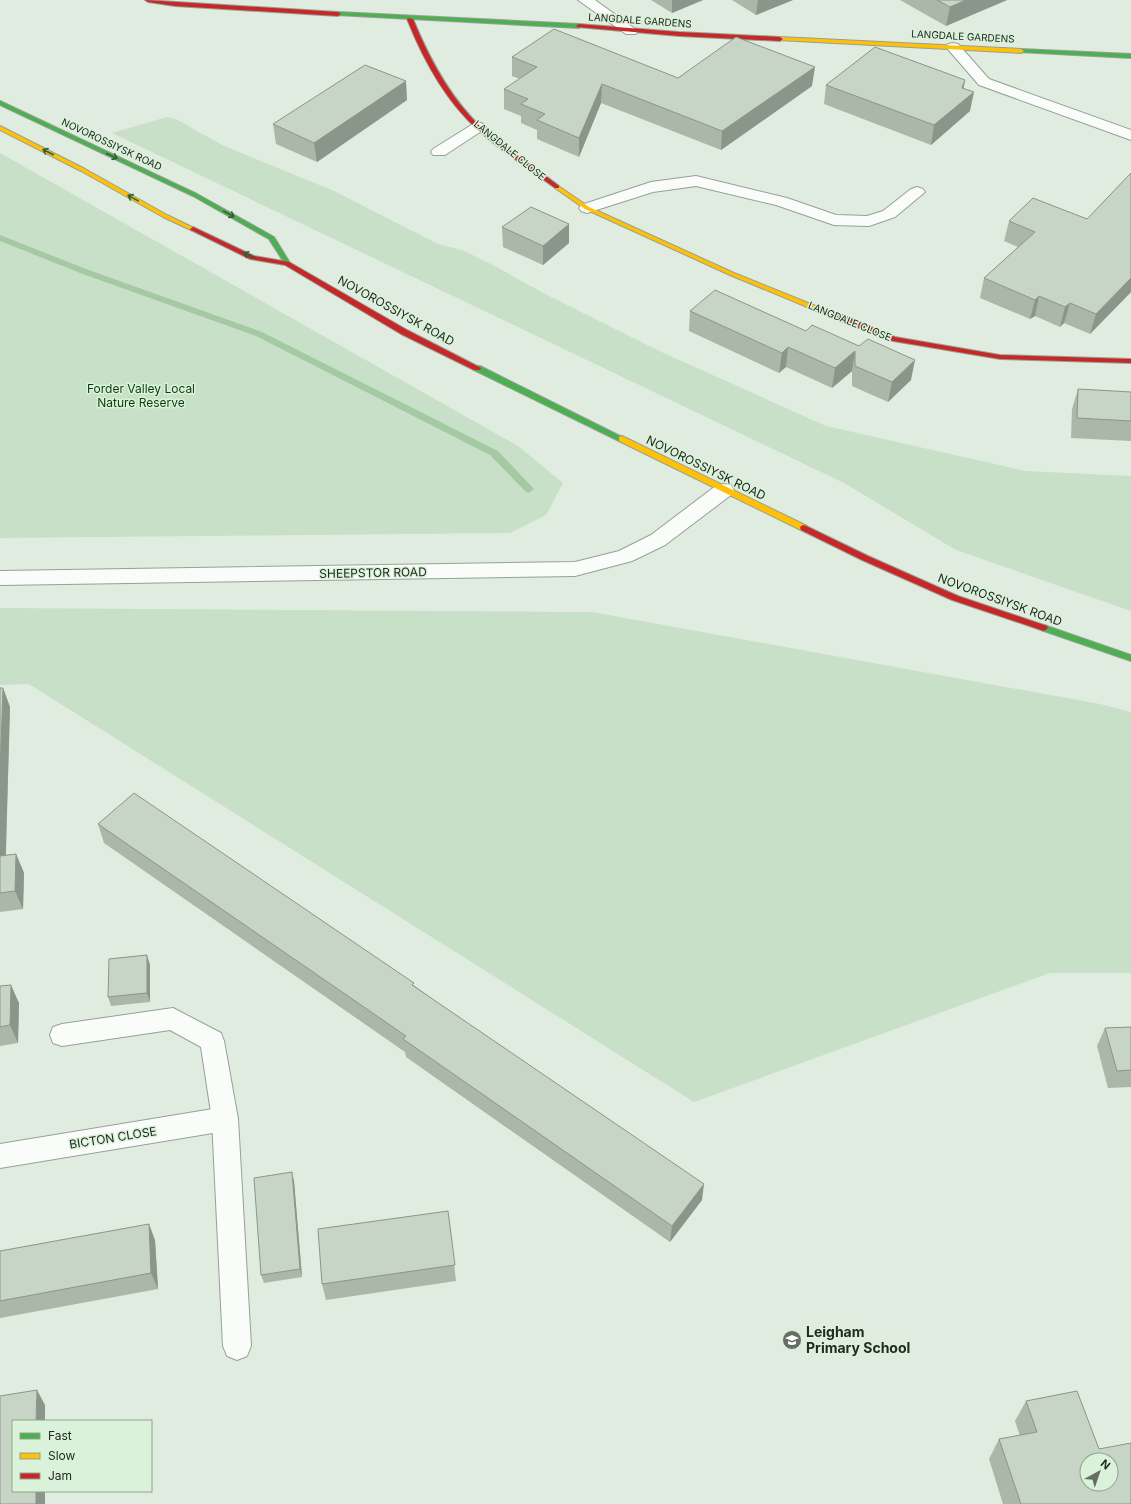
<svg xmlns="http://www.w3.org/2000/svg" width="1131" height="1504" font-family="Inter,sans-serif">
	<style>
		.green { fill: #c8e0c7 }
		.lines { fill: none; stroke-linecap: round; stroke-linejoin: round }
		.stream { fill: #a5caa3; fill-rule: evenodd }
		.lane-casing { stroke: #97a097; stroke-width: 2 }
		.street-casing { stroke: #97a097; stroke-width: 2 }
		.fast-casing { stroke: #97a097; stroke-width: 2 }
		.slow-casing { stroke: #97a097; stroke-width: 2 }
		.jam-casing { stroke: #97a097; stroke-width: 2 }
		.lane { fill: #fafcfa; fill-rule: evenodd }
		.street { fill: #fafcfa; fill-rule: evenodd }
		.fast { fill: #4caf50; fill-rule: evenodd }
		.slow { fill: #ffc107; fill-rule: evenodd }
		.jam { fill: #c62828; fill-rule: evenodd }
		.wall { fill: #aab7a9 }
		.shaded-wall { fill: #8b958a }
		.building { fill: #c6d5c5; stroke: #8b958a; fill-rule: evenodd }
		.oneway { stroke: #335f34 }
		.labels { text-anchor: middle; stroke-width: 3; stroke-linejoin: round; paint-order: stroke }
		.far-street-label { font-size: 10px; fill: #222a21; stroke: #dbf2da }
		.street-label { font-size: 12px; fill: #222a21; stroke: #dbf2da }
		.park-label { font-size: 12px; fill: #093d0c; stroke: #dbf2da }
		.near-poi-label { font-size: 14px; font-weight: bold; fill: #222a21; stroke: #dbf2da; text-anchor: start }
	</style>
	<rect width="100%" height="100%" fill="#e0ece0"/>
	<!-- green -->
	<path class="green" d="M 167,117 L 176,119 L 222,145 L 334,191 L 438,244 L 462,250 L 491,264 L 547,295 L 657,350 L 826,426 L 1026,471 L 1131,476 L 1131,611 L 956,550 L 844,483 L 112,133 Z
		M 0,153 L 518,446 L 563,483 L 546,515 L 510,533 L 0,538 Z
		M 0,608 L 592,612 L 1100,704 L 1131,712 L 1131,973 L 1050,973 L 694,1102 L 29,684 L 0,685 Z"/>
	<g class="lines">
		<!-- stream -->
		<path class="stream" d="M 0,235 L 86,269 L 262,332 L 498,451 L 534,489 L 529,493 L 525,491 L 490,455 L 256,336 L 80,273 L 0,241 Z"/>
		<defs>
			<path id="lane" d="M 578,0 L 595,0 L 638,31 L 636,34 L 626,34 Z
				M 953,43 L 958,44 L 989,79 L 1131,130 L 1131,140 L 979,85 L 946,47 L 948,44 Z
				M 478,122 L 483,124 L 486,127 L 483,130 L 445,155 L 433,155 L 431,152 L 433,149 L 473,124 Z
				M 173,1008 L 221,1033 L 224,1041 L 238,1119 L 251,1346 L 247,1356 L 237,1360 L 227,1356 L 223,1346 L 212,1119 L 201,1047 L 170,1030 L 62,1046 L 53,1043 L 50,1035 L 53,1027 L 62,1024 Z"/>
			<path id="street" d="M 696,176 L 787,198 L 836,215 L 867,216 L 883,211 L 911,189 L 917,187 L 923,189 L 925,192 L 895,217 L 869,226 L 834,225 L 776,205 L 696,186 L 653,192 L 587,213 L 581,211 L 579,208 L 581,205 L 651,182 Z
				M 724,484 L 731,485 L 734,490 L 731,495 L 665,545 L 632,561 L 575,576 L 0,585 L 0,571 L 575,562 L 619,551 L 651,535 L 717,485 Z
				M 225,1107 L 234,1111 L 238,1119 L 234,1127 L 225,1131 L 0,1168 L 0,1144 Z"/>
			<path id="fast" d="M 338,12 L 579,24 L 582,26 L 579,28 L 336,15 L 336,13 Z
				M 1021,49 L 1131,54 L 1131,58 L 1019,52 L 1018,51 Z
				M 0,101 L 197,194 L 274,237 L 290,263 L 287,265 L 285,264 L 269,239 L 193,196 L 0,105 Z
				M 474,366 L 480,366 L 626,439 L 622,442 L 619,441 L 474,370 Z
				M 1044,625 L 1131,655 L 1131,661 L 1041,630 L 1040,628 L 1041,626 Z"/>
			<path id="slow" d="M 780,37 L 1021,49 L 1024,51 L 1021,53 L 778,40 L 778,38 Z
				M 0,126 L 85,169 L 167,215 L 196,229 L 193,231 L 191,230 L 163,217 L 81,171 L 0,130 Z
				M 557,185 L 589,207 L 734,273 L 843,317 L 842,319 L 836,319 L 730,275 L 585,209 L 555,188 L 554,187 Z
				M 622,436 L 807,526 L 808,528 L 807,530 L 801,530 L 619,441 L 619,437 Z"/>
			<path id="jam" d="M 145,0 L 338,12 L 341,14 L 338,16 L 175,6 L 148,2 Z
				M 408,18 L 413,19 C 429,58 450,98 481,127 C 505,149 533,166 559,186 L 559,188 L 555,188 C 529,169 501,151 477,129 C 445,100 423,59 407,19 Z
				M 579,24 L 679,32 L 780,37 L 783,39 L 780,41 L 679,36 L 577,27 L 576,26 Z
				M 193,227 L 254,256 L 289,262 L 407,330 L 481,368 L 480,370 L 474,370 L 401,334 L 285,265 L 250,259 L 191,230 L 190,229 Z
				M 836,315 L 842,315 L 895,337 L 1000,355 L 1131,359 L 1131,363 L 1000,359 L 893,341 L 836,319 Z
				M 804,525 L 868,556 L 958,596 L 1047,626 L 1048,628 L 1044,631 L 952,600 L 862,560 L 801,530 L 800,528 L 801,526 Z"/>
		</defs>
		<!-- lane casing -->
		<use href="#lane" class="lane-casing"/>
		<!-- street casing -->
		<use href="#street" class="street-casing"/>
		<!-- fast casing -->
		<use href="#fast" class="fast-casing"/>
		<!-- slow casing -->
		<use href="#slow" class="slow-casing"/>
		<!-- jam casing -->
		<use href="#jam" class="jam-casing"/>
		<!-- lane -->
		<use href="#lane" class="lane"/>
		<!-- street -->
		<use href="#street" class="street"/>
		<!-- fast -->
		<use href="#fast" class="fast"/>
		<!-- slow -->
		<use href="#slow" class="slow"/>
		<!-- jam -->
		<use href="#jam" class="jam"/>
	</g>
	<!-- wall -->
	<path class="wall" d="M 651,0 L 703,0 L 672,13 Z
		M 732,0 L 793,0 L 756,15 Z
		M 900,0 L 1007,0 L 946,26 Z
		M 512,57 L 678,78 L 812,86 L 721,150 L 601,103 L 579,157 L 537,139 L 537,130 L 521,123 L 521,116 L 504,109 L 504,89 L 520,79 L 512,76 Z
		M 826,85 L 964,88 L 970,111 L 931,145 L 824,104 Z
		M 407,100 L 317,162 L 276,144 L 273,124 Z
		M 1131,173 L 1131,292 L 1090,334 L 1064,323 L 1060,327 L 1035,316 L 1030,319 L 980,298 L 984,278 L 1018,247 L 1004,241 L 1009,221 L 1087,219 Z
		M 569,224 L 569,243 L 543,265 L 503,247 L 502,227 Z
		M 690,311 L 806,331 L 812,325 L 911,380 L 888,402 L 852,386 L 852,371 L 832,388 L 786,367 L 779,373 L 689,331 Z
		M 1078,389 L 1131,392 L 1131,441 L 1071,438 L 1072,409 Z
		M 0,688 L 3,688 L 10,707 L 6,855 L 16,854 L 24,873 L 23,909 L 0,912 Z
		M 98,824 L 415,986 L 702,1200 L 670,1242 L 406,1057 L 405,1052 L 104,843 Z
		M 150,965 L 150,1002 L 111,1006 L 108,997 Z
		M 0,986 L 19,1003 L 18,1043 L 0,1046 Z
		M 1131,1027 L 1131,1087 L 1108,1088 L 1097,1046 L 1105,1028 Z
		M 294,1181 L 302,1277 L 264,1283 L 261,1275 Z
		M 448,1211 L 456,1281 L 326,1300 L 322,1284 Z
		M 155,1240 L 158,1289 L 0,1318 L 0,1251 Z
		M 1026,1401 L 1099,1449 L 1131,1504 L 1003,1504 L 989,1459 L 999,1439 L 1020,1436 L 1015,1421 Z"/>
	<!-- shaded-wall -->
	<path class="shaded-wall" d="M 672,0 L 703,0 L 672,13 Z
		M 758,0 L 793,0 L 756,15 Z
		M 966,0 L 1007,0 L 946,26 L 950,7 Z
		M 815,67 L 812,86 L 721,150 L 722,131 Z
		M 965,80 L 962,99 L 974,92 L 970,111 L 931,145 L 934,125 Z
		M 406,81 L 407,100 L 317,162 L 314,143 Z
		M 602,84 L 601,103 L 579,157 L 579,138 Z
		M 569,224 L 569,243 L 543,265 L 543,246 Z
		M 1131,278 L 1131,292 L 1090,334 L 1096,314 Z
		M 1039,296 L 1035,316 L 1030,319 L 1035,300 Z
		M 1070,303 L 1064,323 L 1060,327 L 1065,307 Z
		M 788,347 L 786,367 L 779,373 L 782,353 Z
		M 855,351 L 852,371 L 832,388 L 835,368 Z
		M 915,360 L 911,380 L 888,402 L 892,382 Z
		M 3,688 L 10,707 L 5,875 L 0,863 L 0,774 Z
		M 16,854 L 24,873 L 23,909 L 15,891 Z
		M 147,955 L 150,965 L 150,1002 L 147,993 Z
		M 11,985 L 19,1003 L 18,1043 L 10,1025 Z
		M 292,1172 L 294,1181 L 302,1277 L 300,1269 Z
		M 704,1184 L 702,1200 L 670,1242 L 672,1226 Z
		M 149,1224 L 155,1240 L 158,1289 L 151,1273 Z
		M 37,1390 L 45,1405 L 45,1421 L 36,1421 Z
		M 36,1491 L 45,1491 L 45,1504 L 36,1504 Z"/>
	<!-- building -->
	<path class="building" d="M 937,0 L 966,0 L 950,7 Z
		M 554,29 L 678,78 L 736,37 L 815,67 L 722,131 L 602,84 L 579,138 L 537,120 L 545,114 L 521,104 L 528,99 L 504,89 L 537,67 L 512,57 Z
		M 875,47 L 965,80 L 962,88 L 974,92 L 934,125 L 826,85 Z
		M 365,65 L 406,81 L 314,143 L 273,124 Z
		M 1131,173 L 1131,278 L 1096,314 L 1070,303 L 1065,307 L 1039,296 L 1035,300 L 984,278 L 1035,232 L 1009,221 L 1033,198 L 1087,219 Z
		M 531,207 L 569,224 L 543,246 L 502,227 Z
		M 715,290 L 806,331 L 812,325 L 859,346 L 868,339 L 915,360 L 892,382 L 855,366 L 855,351 L 835,368 L 788,347 L 782,353 L 690,311 Z
		M 1078,389 L 1131,392 L 1131,421 L 1077,418 Z
		M 0,688 L 3,688 L 0,774 Z
		M 134,793 L 414,983 L 412,985 L 704,1184 L 672,1226 L 403,1039 L 406,1036 L 98,824 Z
		M 16,854 L 15,891 L 0,893 L 0,856 Z
		M 147,955 L 147,993 L 108,997 L 109,959 Z
		M 11,985 L 10,1025 L 0,1027 L 0,986 Z
		M 1131,1027 L 1131,1070 L 1117,1071 L 1105,1028 Z
		M 292,1172 L 300,1269 L 261,1275 L 254,1178 Z
		M 448,1211 L 455,1265 L 322,1284 L 318,1229 Z
		M 149,1224 L 151,1273 L 0,1301 L 0,1251 Z
		M 37,1390 L 36,1421 L 13,1421 L 13,1491 L 36,1491 L 36,1504 L 0,1504 L 0,1396 Z
		M 1077,1391 L 1099,1449 L 1131,1443 L 1131,1504 L 1021,1504 L 999,1439 L 1037,1432 L 1026,1401 ZM 1087,1460 L 1111,1460 L 1111,1484 L 1087,1484 Z"/>
	<!-- one-way arrows -->
	<defs><path id="oneway-shaft" d="M-6 0H5M1.5-3L5.5 0L1.5 3" fill="none" stroke-width="1.6" stroke-linecap="round" stroke-linejoin="round"/></defs>
	<g class="oneway">
		<use href="#oneway-shaft" transform="translate(48 152) rotate(-153)"/>
		<use href="#oneway-shaft" transform="translate(112 156) rotate(25)"/>
		<use href="#oneway-shaft" transform="translate(133 198) rotate(-151)"/>
		<use href="#oneway-shaft" transform="translate(229 214) rotate(29)"/>
		<use href="#oneway-shaft" transform="translate(249 255) rotate(-159)"/>
	</g>
	<!-- icons -->
	<defs>
		<symbol id="school-disc" viewBox="-11 -11 22 22"><circle r="9.5" fill="#646e64" stroke="#dbf2da"/><path d="M0-5L7-2L0 1L-7-2ZM-4 1L0 2.5L4 1V4Q0 6-4 4Z" fill="#fff"/></symbol>
	</defs>
	<g fill-rule="evenodd">
		<use href="#school-disc" x="781" y="1329" width="22" height="22"/>
	</g>
	<g class="labels">
		<!-- far-street labels -->
		<g class="far-street-label">
			<text transform="translate(640 20) rotate(4)" y="4">LANGDALE GARDENS</text>
			<text transform="translate(963 36) rotate(3)" y="4">LANGDALE GARDENS</text>
			<text transform="translate(112 144) rotate(25)" y="4">NOVOROSSIYSK ROAD</text>
			<text transform="translate(510 150) rotate(39)" y="4">LANGDALE CLOSE</text>
			<text transform="translate(850 321) rotate(22)" y="4">LANGDALE CLOSE</text>
		</g>
		<!-- street labels -->
		<g class="street-label">
			<text transform="translate(396 311) rotate(29)" y="4">NOVOROSSIYSK ROAD</text>
			<text transform="translate(706 468) rotate(26)" y="4">NOVOROSSIYSK ROAD</text>
			<text transform="translate(373 573) rotate(-1)" y="4">SHEEPSTOR ROAD</text>
			<text transform="translate(1000 600) rotate(20)" y="4">NOVOROSSIYSK ROAD</text>
			<text transform="translate(113 1138) rotate(-9)" y="4">BICTON CLOSE</text>
		</g>
		<!-- park labels -->
		<g class="park-label">
			<text x="141" y="393">Forder Valley Local<tspan x="141" dy="14">Nature Reserve</tspan></text>
		</g>
		<!-- near-poi labels -->
		<g class="near-poi-label">
			<text x="806" y="1337">Leigham<tspan x="806" dy="16">Primary School</tspan></text>
		</g>
	</g>
	<!-- legend -->
	<rect x="12" y="1420" width="140" height="72" fill="#dbf2da" stroke="#91a290"/>
	<rect x="20" y="1433" width="20" height="6" fill="#4caf50" stroke="#91a290"/>
	<text x="48" y="1440" font-size="12" fill="#222a21">Fast</text>
	<rect x="20" y="1453" width="20" height="6" fill="#ffc107" stroke="#91a290"/>
	<text x="48" y="1460" font-size="12" fill="#222a21">Slow</text>
	<rect x="20" y="1473" width="20" height="6" fill="#c62828" stroke="#91a290"/>
	<text x="48" y="1480" font-size="12" fill="#222a21">Jam</text>
	<!-- north arrow -->
	<g transform="translate(1099 1472) rotate(40)"><circle r="19" fill="#dbf2da" stroke="#91a290"/>
	<path d="M0-3L7 15L0 10L-7 15Z" fill="#646e64"/>
	<text y="-6" font-size="11" font-weight="bold" text-anchor="middle" fill="#222a21">N</text>
	</g>
</svg>
